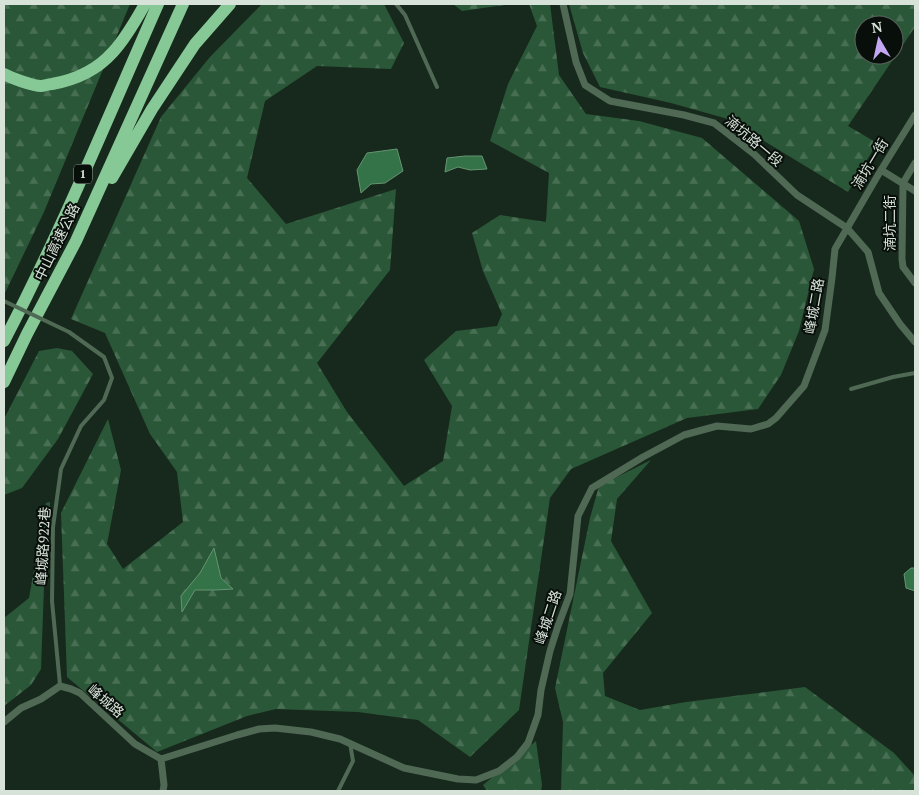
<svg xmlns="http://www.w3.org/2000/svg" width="919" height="795" font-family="'PT Serif','Noto Sans TC',serif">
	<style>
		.forest { fill: url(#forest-firs); fill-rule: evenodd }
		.water { fill: #347347; stroke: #659473 }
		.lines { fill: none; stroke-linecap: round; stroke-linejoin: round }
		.service { stroke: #4f6955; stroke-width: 4 }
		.minor { stroke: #4f6955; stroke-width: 7 }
		.motorway { stroke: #87c897; stroke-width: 12 }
		.service-bridge { stroke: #4f6955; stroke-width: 4 }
		.labels { text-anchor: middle; stroke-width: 4; stroke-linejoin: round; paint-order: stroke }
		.shield { fill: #080f0a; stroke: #99a39b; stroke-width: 1 }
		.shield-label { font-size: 12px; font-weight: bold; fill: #d7e2d9 }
		.street-label { font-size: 14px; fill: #d7e2d9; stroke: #080f0a }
	</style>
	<defs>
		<pattern id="forest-firs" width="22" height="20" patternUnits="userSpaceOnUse" patternTransform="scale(1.25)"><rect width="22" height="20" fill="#2a5737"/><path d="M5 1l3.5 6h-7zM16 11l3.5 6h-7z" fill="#486f53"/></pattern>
	</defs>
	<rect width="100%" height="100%" fill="#17291c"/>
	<!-- forest -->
	<path class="forest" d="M 4,4 L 130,4 L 44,212 L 4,295 Z
		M 262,4 L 384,4 L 404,43 L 391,69 L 317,66 L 265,101 L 247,178 L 286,224 L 396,189 L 390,270 L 317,363 L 347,412 L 404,486 L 443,461 L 452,406 L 424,360 L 456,331 L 497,326 L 502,314 L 483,271 L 472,233 L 500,215 L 546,222 L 549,173 L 490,141 L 508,84 L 537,26 L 529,4 L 550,4 L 559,75 L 586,114 L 639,121 L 702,138 L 799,221 L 814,269 L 799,331 L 781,375 L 758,409 L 687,418 L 571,469 L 550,498 L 519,710 L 470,757 L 418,720 L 358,712 L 276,709 L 247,716 L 157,752 L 67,677 L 61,513 L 108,419 L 121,470 L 107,544 L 123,569 L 183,522 L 177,472 L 150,434 L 105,333 L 71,319 L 161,117 L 210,57 Z
		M 453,4 L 512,4 L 462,11 Z
		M 569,4 L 915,4 L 915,27 L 848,126 L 877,143 L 848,192 L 728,119 L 671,103 L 600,87 L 583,53 ZM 864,25 L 894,25 L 894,55 L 864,55 Z
		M 57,348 L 72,351 L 93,374 L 58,439 L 22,488 L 4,495 L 4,419 L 39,351 Z
		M 651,460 L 617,499 L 611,541 L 652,613 L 603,673 L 605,696 L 640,710 L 686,702 L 805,687 L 894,753 L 915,776 L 915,791 L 561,791 L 563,722 L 555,688 L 590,518 L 599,486 Z
		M 50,502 L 44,586 L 41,669 L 31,685 L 4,706 L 4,618 L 29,598 L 46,503 Z
		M 536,741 L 542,785 L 541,791 L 487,791 L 483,785 Z"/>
	<!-- water -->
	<path class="water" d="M 397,149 L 403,171 L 385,183 L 371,184 L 361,193 L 357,170 L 367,153 Z
		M 465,156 L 482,156 L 487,169 L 470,170 L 458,167 L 445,172 L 447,158 Z
		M 214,548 L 221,578 L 233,589 L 215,590 L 195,590 L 182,612 L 181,596 L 200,573 Z
		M 911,568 L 915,568 L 915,591 L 906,588 L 904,574 Z"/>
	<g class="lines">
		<!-- service -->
		<path class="service" d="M 396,4 L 405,15 L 437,87
			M 851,389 L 893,377 L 915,373
			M 60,685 L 52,601 L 53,527 L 61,469 L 81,426 L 104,400 L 112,378 L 104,357 L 69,332
			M 338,791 L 353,761 L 350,743"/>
		<!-- minor -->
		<path class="minor" d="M 563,4 L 576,62 L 585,85 L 610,101 L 684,115 L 714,123 L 754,154 L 797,195 L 847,228 L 868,252 L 879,293 L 900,324 L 915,342
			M 915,163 L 903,183 L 902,259 L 903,267 L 915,283
			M 881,170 L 915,191
			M 4,722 L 21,708 L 41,699 L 60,686 L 71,689 L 80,693 L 135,744 L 161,759 L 164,785 L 163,791
			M 161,759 L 237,735 L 259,729 L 275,728 L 311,732 L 340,739 L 404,768 L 458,779 L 476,780 L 499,771 L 517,757 L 528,743 L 538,715 L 541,690 L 550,651 L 558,626 L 570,594 L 578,516 L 592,488 L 643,457 L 684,435 L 717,426 L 751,429 L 768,424 L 776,418 L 804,386 L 825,330 L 832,278 L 835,249 L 881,170 L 915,115"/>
		<!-- motorway -->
		<path class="motorway" d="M 4,74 C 11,78 33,86 41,86 C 44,86 49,84 52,84 C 75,80 97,70 113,52 C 126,38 136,20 145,4
			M 112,178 L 152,109 L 195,44 L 230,4
			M 4,341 C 61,232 108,117 158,4
			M 4,382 L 27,334 L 76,241 L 183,4"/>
		<!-- service-bridge -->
		<path class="service-bridge" d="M 4,301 L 69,332"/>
	</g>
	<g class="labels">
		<!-- shield labels -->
		<rect class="shield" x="74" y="164.5" width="18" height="19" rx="4"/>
		<g class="shield-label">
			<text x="83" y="178">1</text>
		</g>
		<!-- street labels -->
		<g class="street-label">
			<text transform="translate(754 141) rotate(40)" y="5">湳坑路一段</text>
			<text transform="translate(870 164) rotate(-59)" y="5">湳坑一街</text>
			<text transform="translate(890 223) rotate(-90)" y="5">湳坑二街</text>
			<text transform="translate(57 242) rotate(-64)" y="5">中山高速公路</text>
			<text transform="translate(814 306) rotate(-80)" y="5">峰城二路</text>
			<text transform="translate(43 546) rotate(-87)" y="5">峰城路922巷</text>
			<text transform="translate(548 617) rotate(-72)" y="5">峰城二路</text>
			<text transform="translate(106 701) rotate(41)" y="5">峰城路</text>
		</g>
	</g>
	<!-- border -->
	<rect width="919" height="795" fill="none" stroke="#d7e2d9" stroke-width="10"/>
	<!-- north arrow -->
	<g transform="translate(879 40) rotate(351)"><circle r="24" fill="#080f0a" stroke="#5b635d"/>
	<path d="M0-4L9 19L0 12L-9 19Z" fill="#c3a7f2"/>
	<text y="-8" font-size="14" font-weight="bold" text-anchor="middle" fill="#d7e2d9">N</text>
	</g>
</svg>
